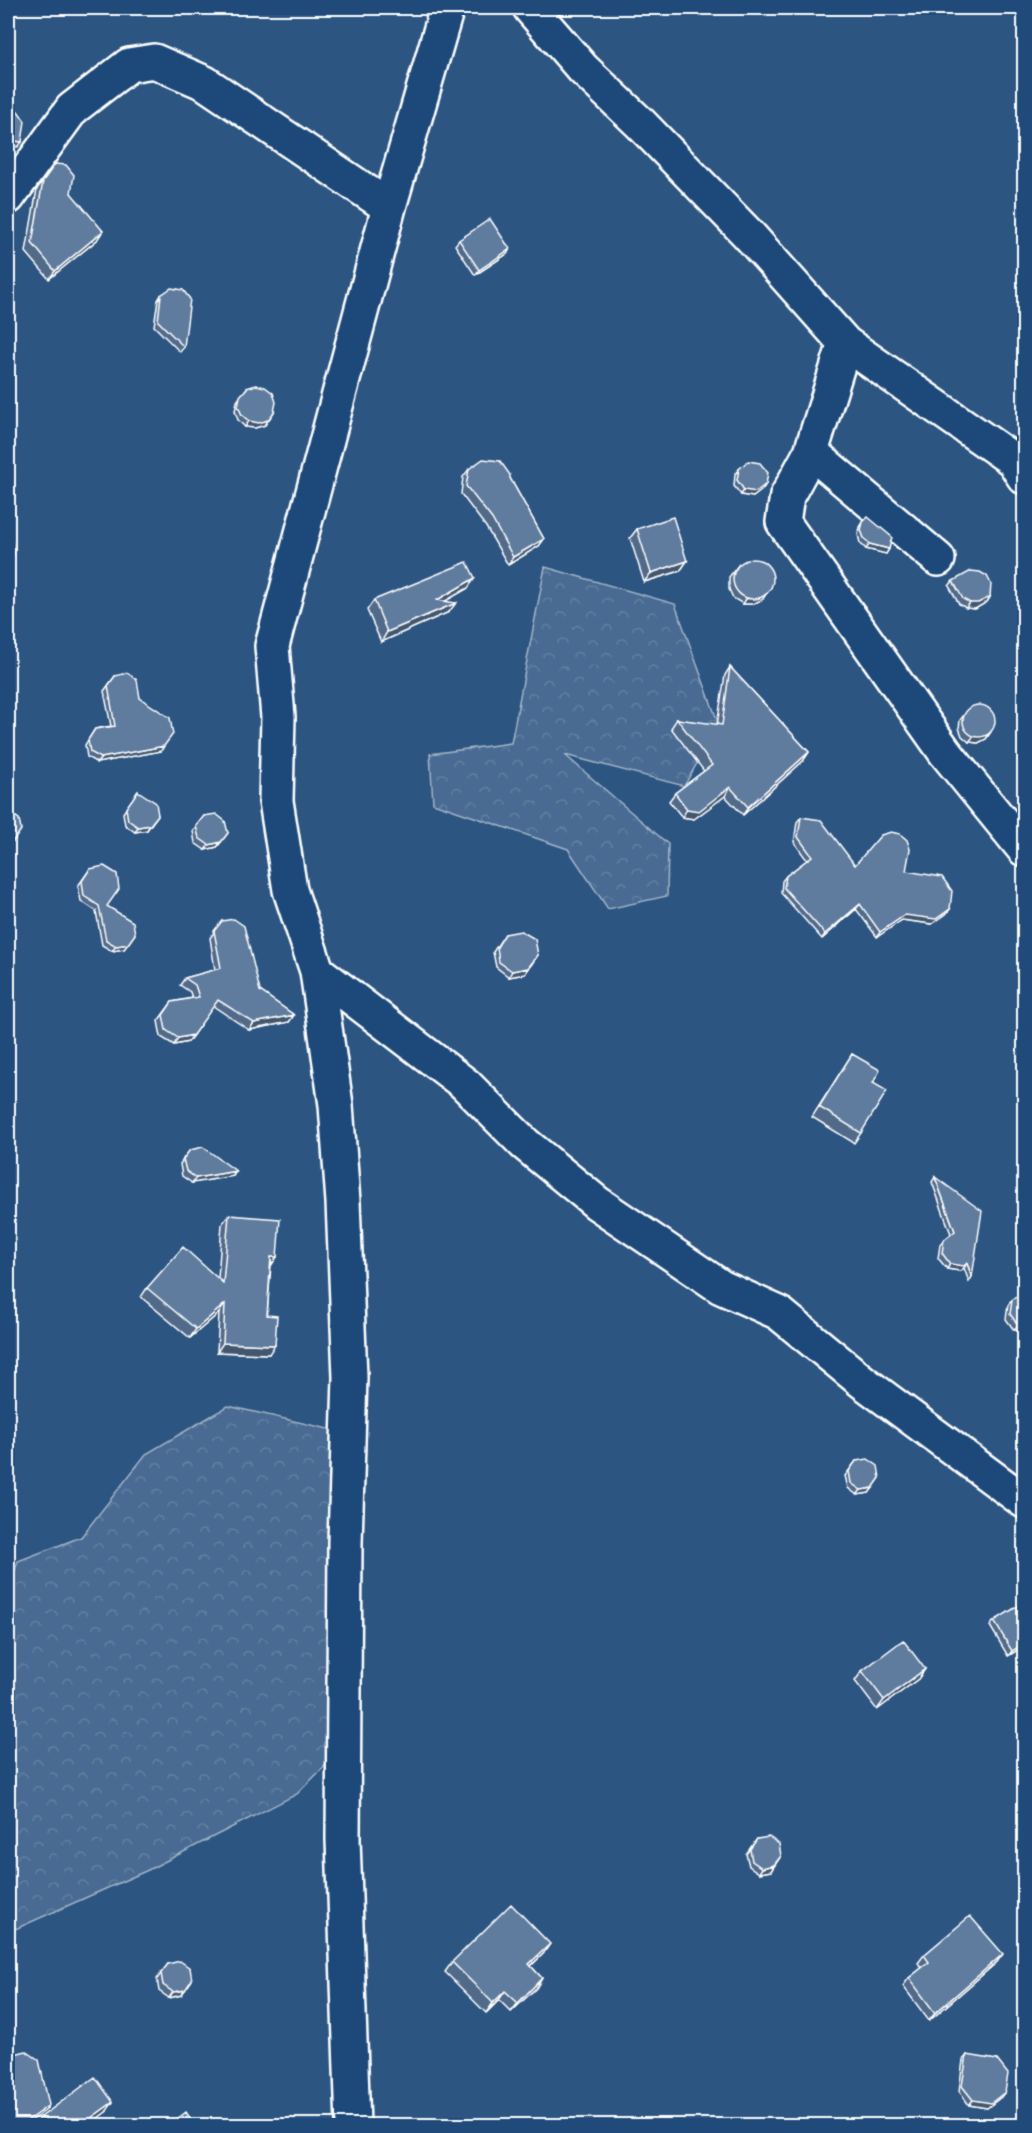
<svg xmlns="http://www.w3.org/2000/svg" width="1032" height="2133" font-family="Mali,sans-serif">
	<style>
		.forest { fill: url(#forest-crowns); stroke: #a4b5c8; stroke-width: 1.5 }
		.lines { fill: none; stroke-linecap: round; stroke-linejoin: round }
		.minor-casing { stroke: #fff; stroke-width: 38 }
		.minor { stroke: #1f4a7a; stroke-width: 33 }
		.wall { fill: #516b89; stroke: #fff; stroke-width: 1.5 }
		.shaded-wall { fill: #42576f; stroke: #fff; stroke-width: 1.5 }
		.building { fill: #5e7c9f; stroke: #fff; stroke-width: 1.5 }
	</style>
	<defs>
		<pattern id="forest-crowns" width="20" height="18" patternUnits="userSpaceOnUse" patternTransform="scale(1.5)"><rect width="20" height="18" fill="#486b92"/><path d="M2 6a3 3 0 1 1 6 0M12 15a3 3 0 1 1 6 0" fill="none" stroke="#6381a2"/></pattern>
	</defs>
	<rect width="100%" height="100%" fill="#2c5582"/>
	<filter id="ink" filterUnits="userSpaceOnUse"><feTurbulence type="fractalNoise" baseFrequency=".0167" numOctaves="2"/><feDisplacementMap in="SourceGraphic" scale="12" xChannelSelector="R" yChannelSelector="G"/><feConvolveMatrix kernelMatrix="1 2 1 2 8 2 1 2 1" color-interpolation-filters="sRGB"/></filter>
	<g filter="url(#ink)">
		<!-- forest -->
		<path class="forest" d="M 545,567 L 675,604 L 719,725 L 684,786 L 565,755 L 668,844 L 667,896 L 608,909 L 568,849 L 433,803 L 430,754 L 511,743 Z
			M 228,1406 L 333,1430 L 334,1757 L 297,1794 L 148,1870 L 13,1930 L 8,1930 L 8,1592 L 18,1561 L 81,1537 L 146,1454 Z"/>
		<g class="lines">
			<defs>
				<path id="minor" d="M 530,8 L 583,69 L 640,123 L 748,234 L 845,343 L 1013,460 L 1024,477
					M 8,197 L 72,109 L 129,65 L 154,61 L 205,83 L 389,207
					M 845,343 L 811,452 L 787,496 L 783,522 L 945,752 L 1024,849
					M 811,452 L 938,559
					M 317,971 L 465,1084 L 525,1144 L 597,1203 L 721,1287 L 779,1313 L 863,1382 L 1024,1501
					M 353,2126 L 343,1839 L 345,1543 L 350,1377 L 343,1202 L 336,1105 L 317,971 L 290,890 L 276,801 L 278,717 L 272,646 L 389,207 L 447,8"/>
			</defs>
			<!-- minor casing -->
			<use href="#minor" class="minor-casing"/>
			<!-- minor -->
			<use href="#minor" class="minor"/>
		</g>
		<!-- wall -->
		<path class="wall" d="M 55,164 L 97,240 L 49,279 L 26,252 L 37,189 Z
			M 459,240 L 507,254 L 475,275 L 455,245 Z
			M 161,295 L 184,347 L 180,352 L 154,326 L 158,300 Z
			M 247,388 L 265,425 L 255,428 L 245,427 L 238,420 L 235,411 L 237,401 Z
			M 469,469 L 510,478 L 544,539 L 539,546 L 508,565 L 486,527 L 461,494 L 463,477 Z
			M 739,469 L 766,484 L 762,490 L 753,497 L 741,495 L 734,486 L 735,474 Z
			M 863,522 L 889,549 L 886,554 L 866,549 L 860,543 L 858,535 L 860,527 Z
			M 637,529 L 687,561 L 680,571 L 644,582 L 630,538 Z
			M 739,564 L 763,599 L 753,604 L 743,604 L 733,598 L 729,589 L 729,577 Z
			M 953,581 L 990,597 L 987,602 L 975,609 L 966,608 L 959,604 L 949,586 Z
			M 468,588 L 445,601 L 449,612 L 381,642 L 367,610 L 374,600 Z
			M 1024,630 L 1024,650 L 1021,645 L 1023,633 Z
			M 730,667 L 809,752 L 803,761 L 743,815 L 725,796 L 694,819 L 682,817 L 669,801 L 675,793 L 704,771 L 671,728 L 677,719 L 717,725 L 725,675 Z
			M 115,676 L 140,698 L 161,751 L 97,763 L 87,757 L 85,745 L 95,729 L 111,726 L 104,691 Z
			M 964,715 L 991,732 L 986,739 L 978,743 L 969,742 L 962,736 L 959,728 L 960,720 Z
			M 138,791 L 158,815 L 147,830 L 135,832 L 125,825 L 123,813 Z
			M 204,816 L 228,833 L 217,847 L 205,850 L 195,843 L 193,831 Z
			M 801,817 L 855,865 L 906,871 L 950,909 L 946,914 L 932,924 L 902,920 L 877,937 L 856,909 L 822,939 L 781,893 L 782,881 L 786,876 L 807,860 L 794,842 L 797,822 Z
			M 90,869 L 107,906 L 135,934 L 124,949 L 112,951 L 102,945 L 96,911 L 81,901 L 78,886 Z
			M 222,921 L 260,991 L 294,1015 L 289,1022 L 249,1030 L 213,1006 L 188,1042 L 174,1045 L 161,1037 L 158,1021 L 172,1002 L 192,998 L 190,992 L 180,985 L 185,978 L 215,970 L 210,938 Z
			M 505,934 L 538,955 L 525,974 L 509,977 L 496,967 L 493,952 Z
			M 852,1054 L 873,1083 L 861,1133 L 854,1143 L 812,1117 Z
			M 190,1150 L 236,1171 L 233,1176 L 192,1183 L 182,1176 L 180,1164 Z
			M 935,1177 L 972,1277 L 969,1282 L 964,1268 L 960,1271 L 947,1269 L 938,1258 L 940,1245 L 944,1240 L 951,1234 L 932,1182 Z
			M 229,1215 L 271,1266 L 267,1315 L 269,1354 L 217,1352 L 219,1313 L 190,1338 L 141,1297 L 147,1288 L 218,1278 L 222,1224 Z
			M 1012,1300 L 1024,1331 L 1014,1330 L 1006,1319 L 1008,1305 Z
			M 856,1461 L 880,1478 L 869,1493 L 857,1495 L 848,1488 L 845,1476 Z
			M 994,1621 L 1024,1646 L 1008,1656 L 990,1626 Z
			M 925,1669 L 918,1679 L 877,1710 L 855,1681 L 862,1671 Z
			M 757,1839 L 781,1856 L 771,1871 L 759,1873 L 749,1866 L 746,1854 Z
			M 543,1954 L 531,1966 L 542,1978 L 536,1988 L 511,2012 L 499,2000 L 486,2013 L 445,1972 L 452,1962 Z
			M 924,1955 L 997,1962 L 929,2021 L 903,1986 L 909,1978 L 922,1968 L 918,1963 Z
			M 168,1964 L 192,1980 L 181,1995 L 169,1998 L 159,1991 L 157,1979 Z
			M 967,2055 L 1001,2097 L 987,2108 L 969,2105 L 959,2091 L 963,2060 Z
			M 106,2112 L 87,2126 L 35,2126 L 41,2117 Z"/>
		<!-- shaded-wall -->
		<path class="shaded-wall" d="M 8,140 L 22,142 L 18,147 L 8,145 Z
			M 103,231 L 97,240 L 49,279 L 55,271 Z
			M 510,249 L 507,254 L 475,275 L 479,270 Z
			M 274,412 L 265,425 L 255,428 L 245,427 L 249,421 Z
			M 766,484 L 762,490 L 753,497 L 741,495 L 744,490 Z
			M 544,539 L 539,546 L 508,565 L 513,557 Z
			M 870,544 L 889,549 L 886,554 L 866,549 Z
			M 687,561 L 680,571 L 644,582 L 651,573 Z
			M 475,578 L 468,588 L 430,610 L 437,600 Z
			M 766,594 L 763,599 L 753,604 L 743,604 L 746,599 Z
			M 990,597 L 987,602 L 975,609 L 966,608 L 970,603 Z
			M 456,603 L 449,612 L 381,642 L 387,632 Z
			M 989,734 L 986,739 L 978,743 L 969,742 L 973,737 Z
			M 164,746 L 161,751 L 97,763 L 101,758 Z
			M 809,752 L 803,761 L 743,815 L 748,807 Z
			M 730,787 L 725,796 L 694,819 L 682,817 L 687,809 Z
			M 150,825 L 147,830 L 135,832 L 138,827 Z
			M 14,840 L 10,845 L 8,846 L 8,842 Z
			M 221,842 L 217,847 L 205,850 L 209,845 Z
			M 860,904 L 856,909 L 822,939 L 825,934 Z
			M 950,909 L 946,914 L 932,924 L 902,920 L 877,937 L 880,932 L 905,915 Z
			M 128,944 L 124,949 L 112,951 L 116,946 Z
			M 528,968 L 525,974 L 509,977 L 512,971 Z
			M 294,1015 L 289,1022 L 249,1030 L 254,1023 Z
			M 193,1035 L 188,1042 L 174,1045 L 178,1038 Z
			M 236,1171 L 233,1176 L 192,1183 L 196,1178 Z
			M 271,1257 L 277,1257 L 271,1266 Z
			M 967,1263 L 964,1268 L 960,1271 L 947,1269 L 950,1264 Z
			M 225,1304 L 219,1313 L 190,1338 L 196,1329 Z
			M 1018,1325 L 1024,1326 L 1024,1331 L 1014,1330 Z
			M 223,1343 L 275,1345 L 269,1354 L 217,1352 Z
			M 873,1488 L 869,1493 L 857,1495 L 861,1490 Z
			M 1024,1643 L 1024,1646 L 1008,1656 L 1012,1651 Z
			M 925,1669 L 918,1679 L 877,1710 L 884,1700 Z
			M 774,1865 L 771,1871 L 759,1873 L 762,1868 Z
			M 550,1944 L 543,1954 L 522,1974 L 529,1964 Z
			M 1003,1954 L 997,1962 L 929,2021 L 935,2013 Z
			M 542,1978 L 536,1988 L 511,2012 L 518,2003 Z
			M 185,1990 L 181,1995 L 169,1998 L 173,1992 Z
			M 505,1991 L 499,2000 L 486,2013 L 493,2003 Z
			M 1005,2092 L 1001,2097 L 987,2108 L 969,2105 L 973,2100 Z
			M 113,2102 L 106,2112 L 87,2126 L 80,2126 Z
			M 49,2105 L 46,2110 L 24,2126 L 20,2126 Z"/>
		<!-- building -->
		<path class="building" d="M 8,110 L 18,111 L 25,121 L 22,142 L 8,140 Z
			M 55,164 L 66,165 L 74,175 L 71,193 L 103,231 L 55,271 L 32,243 L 43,181 Z
			M 490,219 L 510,249 L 479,270 L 459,240 Z
			M 171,288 L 183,290 L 190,299 L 184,347 L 158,321 L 161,295 Z
			M 256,385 L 265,387 L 273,393 L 276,402 L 274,412 L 268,420 L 259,423 L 249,421 L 242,415 L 238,406 L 240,396 L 247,388 Z
			M 483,459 L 500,461 L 510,475 L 510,478 L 544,539 L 513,557 L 492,519 L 466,486 L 469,469 Z
			M 748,461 L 760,463 L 768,473 L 766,484 L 756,492 L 744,490 L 737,480 L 739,469 Z
			M 673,517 L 687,561 L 651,573 L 637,529 Z
			M 868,517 L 892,537 L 889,549 L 870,544 L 864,538 L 861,530 L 863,522 Z
			M 8,537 L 11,539 L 14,554 L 8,563 Z
			M733 579a20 20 0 1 1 40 0a20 20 0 1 1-40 0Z
			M 467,562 L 475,578 L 437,600 L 456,603 L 387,632 L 374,600 Z
			M 971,571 L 980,572 L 987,576 L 991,584 L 990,597 L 978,603 L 970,603 L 963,599 L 953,581 Z
			M 730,667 L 809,752 L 748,807 L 730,787 L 699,811 L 687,809 L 675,793 L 712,765 L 677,719 L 722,725 Z
			M 127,673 L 137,680 L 140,698 L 170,718 L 173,734 L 164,746 L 101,758 L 90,752 L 88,740 L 95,729 L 115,726 L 108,686 L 115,676 Z
			M963 721a16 16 0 1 1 32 0a16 16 0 1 1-32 0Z
			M 138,791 L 156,803 L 158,815 L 150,825 L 138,827 L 128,820 L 126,808 Z
			M 8,812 L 9,812 L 19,819 L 21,830 L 14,840 L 8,842 Z
			M 216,814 L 225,821 L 228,833 L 221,842 L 209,845 L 199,838 L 196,826 L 204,816 Z
			M 801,817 L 821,820 L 855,865 L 881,835 L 891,832 L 900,834 L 907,840 L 910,849 L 906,871 L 942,877 L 952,891 L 950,909 L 936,919 L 905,915 L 880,932 L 860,904 L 825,934 L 784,888 L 786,876 L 812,856 L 798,837 Z
			M 104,866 L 117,874 L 119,889 L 107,906 L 133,922 L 135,934 L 128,944 L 116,946 L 106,940 L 99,906 L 84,896 L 82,881 L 90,869 Z
			M 234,919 L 244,926 L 260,991 L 294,1015 L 254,1023 L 218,1000 L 193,1035 L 178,1038 L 166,1030 L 163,1015 L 172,1002 L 199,997 L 195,985 L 185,978 L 221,968 L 214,931 L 222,921 Z
			M 521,931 L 535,939 L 538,955 L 528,968 L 512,971 L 499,962 L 497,947 L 505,934 Z
			M 852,1054 L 880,1070 L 873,1083 L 887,1091 L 861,1133 L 819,1107 Z
			M 203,1147 L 236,1171 L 196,1178 L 186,1171 L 183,1159 L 190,1150 Z
			M 935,1177 L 982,1211 L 972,1277 L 967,1263 L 964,1266 L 950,1264 L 942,1253 L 944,1240 L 955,1231 Z
			M 229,1215 L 280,1219 L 277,1257 L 271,1257 L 267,1315 L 277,1316 L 275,1345 L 223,1343 L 225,1304 L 196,1329 L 147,1288 L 183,1247 L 223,1283 Z
			M 1023,1292 L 1024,1292 L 1024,1326 L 1018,1325 L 1010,1314 L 1012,1300 Z
			M 868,1459 L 878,1466 L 880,1478 L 873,1488 L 861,1490 L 851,1483 L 849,1471 L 856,1461 Z
			M 1023,1603 L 1024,1606 L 1024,1643 L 1012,1651 L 994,1621 Z
			M 903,1640 L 925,1669 L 884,1700 L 862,1671 Z
			M 769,1837 L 779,1844 L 781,1856 L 774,1865 L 762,1868 L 752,1861 L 750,1849 L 757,1839 Z
			M 511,1904 L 550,1944 L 529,1964 L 542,1978 L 518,2003 L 505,1991 L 493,2003 L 452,1962 Z
			M 970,1916 L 1003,1954 L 935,2013 L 909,1978 L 929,1962 L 924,1955 Z
			M 180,1961 L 190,1968 L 192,1980 L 185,1990 L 173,1992 L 163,1985 L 161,1973 L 168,1964 Z
			M 26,2051 L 39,2060 L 49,2105 L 20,2126 L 8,2126 L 8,2059 L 11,2055 Z
			M 967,2055 L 997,2060 L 1008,2074 L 1005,2092 L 991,2103 L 973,2100 L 962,2086 Z
			M 95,2077 L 113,2102 L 80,2126 L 47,2126 L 41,2117 Z
			M 186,2112 L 195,2126 L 168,2126 Z"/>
	</g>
	<!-- margin -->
	<rect width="1032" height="2133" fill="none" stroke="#1f4a7a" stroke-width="30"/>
	<rect x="15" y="15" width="1002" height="2103" fill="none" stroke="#fff" stroke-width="2" filter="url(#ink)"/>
</svg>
